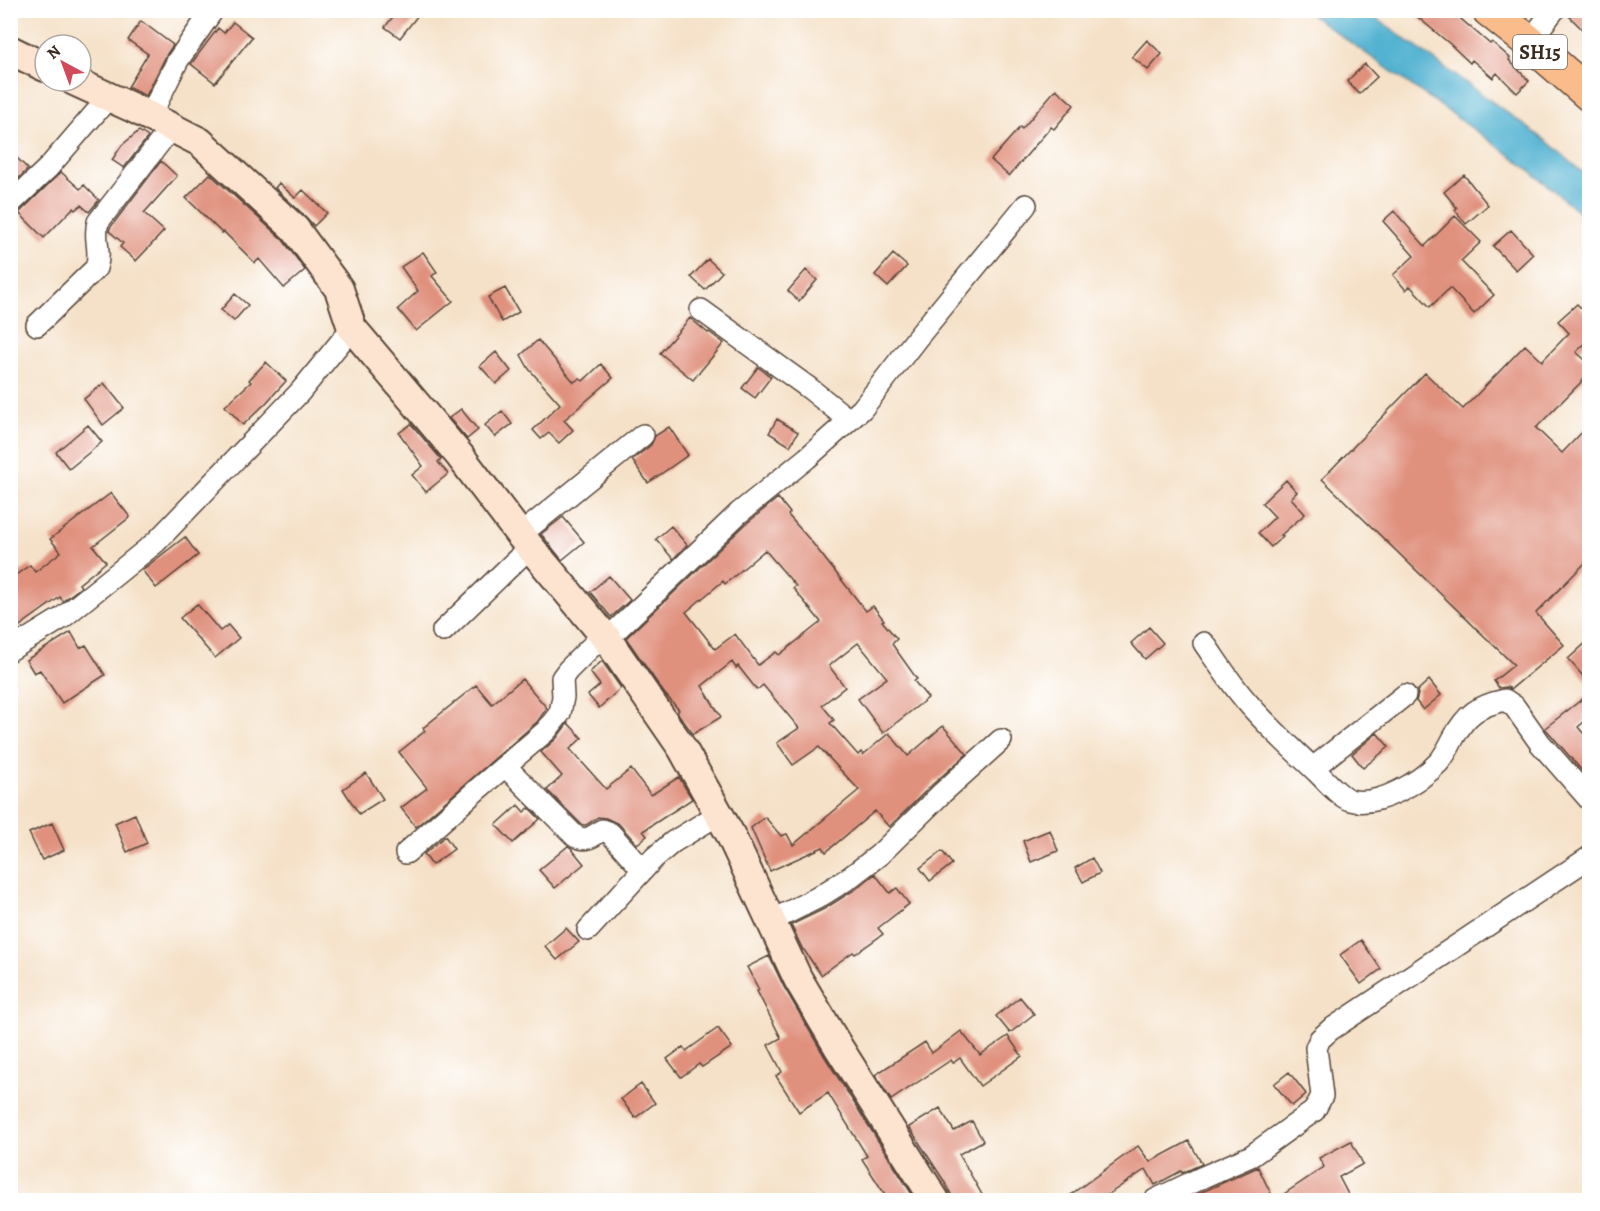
<svg xmlns="http://www.w3.org/2000/svg" width="1600" height="1211" font-family="Alegreya,serif">
	<style>
		.water { fill: #52b2d1; stroke: #466e78; stroke-width: 1.5 }
		.building { fill: #e0917e; fill-rule: evenodd }
		.lines { fill: none; stroke-linecap: round; stroke-linejoin: round }
		.street-casing { stroke: #574538; stroke-width: 24 }
		.secondary-casing { stroke: #574538; stroke-width: 32 }
		.primary-casing { stroke: #574538; stroke-width: 36 }
		.street { stroke: #fff; stroke-width: 21 }
		.secondary { stroke: #fde4d0; stroke-width: 28 }
		.primary { stroke: #f9bc8a; stroke-width: 33 }
		.labels { text-anchor: middle; stroke-width: 4.5; stroke-linejoin: round; paint-order: stroke }
		.shield { fill: #fff; stroke: #766a62; stroke-width: 1.5 }
		.shield-label { font-size: 20px; font-weight: bold; fill: #3b2a1e }
	</style>
	<rect width="100%" height="100%" fill="#fff"/>
	<filter id="ink" filterUnits="userSpaceOnUse"><feTurbulence type="fractalNoise" baseFrequency=".0167" numOctaves="2"/><feDisplacementMap in="SourceGraphic" scale="12" xChannelSelector="R" yChannelSelector="G"/><feConvolveMatrix kernelMatrix="1 2 1 2 8 2 1 2 1" color-interpolation-filters="sRGB"/></filter>
	<filter id="wash" filterUnits="userSpaceOnUse"><feTurbulence type="fractalNoise" baseFrequency=".008" numOctaves="4" result="noise"/><feDisplacementMap in="SourceGraphic" scale="24" xChannelSelector="R" yChannelSelector="G"/><feGaussianBlur stdDeviation="1.35" result="paint"/><feColorMatrix in="noise" values="0 0 0 0 0 0 0 0 0 0 0 0 0 0 0 0 0 1.4 0 .05"/><feComposite in="paint" operator="in"/></filter>
	<g filter="url(#wash)">
		<rect width="100%" height="100%" fill="#f5e1c8"/>
		<!-- water -->
		<path class="water" d="M 1306,11 L 1366,11 L 1548,142 L 1589,178 L 1589,220 L 1517,160 Z"/>
		<g id="blocks">
			<!-- building -->
			<path class="building" d="M 398,10 L 422,10 L 400,38 L 385,27 Z
				M 1409,10 L 1467,10 L 1461,19 L 1490,44 L 1492,42 L 1510,58 L 1509,60 L 1529,81 L 1517,93 L 1497,73 L 1493,78 L 1472,60 L 1470,63 L 1450,44 Z
				M 1567,10 L 1590,10 L 1590,37 L 1566,13 Z
				M 141,21 L 173,45 L 167,54 L 146,96 L 128,87 L 148,54 L 128,40 Z
				M 233,22 L 252,37 L 215,83 L 191,64 L 218,28 L 224,33 Z
				M 1147,40 L 1162,54 L 1148,70 L 1132,57 Z
				M 1365,64 L 1377,77 L 1359,94 L 1347,81 Z
				M 1056,89 L 1074,105 L 1054,129 L 1051,127 L 1009,176 L 991,160 L 1020,127 L 1022,129 Z
				M 139,131 L 148,137 L 124,168 L 112,160 L 122,145 Z
				M 10,151 L 28,169 L 12,185 L 10,183 Z
				M 161,161 L 177,176 L 144,213 L 164,231 L 136,261 L 120,247 L 123,243 L 109,231 L 110,228 Z
				M 61,172 L 80,189 L 84,185 L 99,200 L 89,212 L 81,205 L 75,210 L 73,208 L 44,238 L 19,213 Z
				M 210,174 L 283,240 L 305,270 L 284,288 L 259,259 L 255,263 L 224,232 L 222,233 L 186,198 Z
				M 1464,175 L 1488,205 L 1466,224 L 1455,210 L 1457,208 L 1444,192 Z
				M 279,183 L 295,198 L 303,190 L 327,213 L 314,226 L 306,217 L 275,188 Z
				M 1394,211 L 1425,246 L 1455,216 L 1481,242 L 1461,261 L 1494,295 L 1474,314 L 1450,288 L 1430,307 L 1410,286 L 1406,290 L 1393,275 L 1414,256 L 1383,221 Z
				M 1511,230 L 1533,254 L 1516,270 L 1493,246 Z
				M 423,252 L 437,272 L 432,276 L 453,301 L 416,331 L 398,309 L 418,291 L 401,267 Z
				M 893,254 L 907,266 L 888,287 L 875,275 Z
				M 708,259 L 722,272 L 705,290 L 691,277 Z
				M 806,270 L 817,280 L 799,301 L 788,291 Z
				M 505,288 L 519,312 L 502,322 L 488,297 Z
				M 235,294 L 248,305 L 234,321 L 221,310 Z
				M 1577,304 L 1590,317 L 1590,339 L 1576,352 L 1590,364 L 1590,373 L 1536,428 L 1562,453 L 1590,424 L 1590,558 L 1536,613 L 1564,645 L 1511,689 L 1507,687 L 1499,688 L 1494,681 L 1514,665 L 1322,479 L 1425,373 L 1463,409 L 1525,345 L 1542,361 L 1569,333 L 1558,321 Z
				M 690,318 L 708,333 L 709,332 L 724,343 L 693,380 L 660,353 Z
				M 538,340 L 574,382 L 580,378 L 583,381 L 601,364 L 613,378 L 564,420 L 573,430 L 559,443 L 549,433 L 541,439 L 533,430 L 560,404 L 529,369 L 521,355 Z
				M 496,352 L 511,371 L 496,384 L 480,366 Z
				M 266,362 L 286,381 L 266,403 L 243,425 L 225,406 L 251,382 L 249,380 Z
				M 758,367 L 771,377 L 755,398 L 742,388 Z
				M 104,383 L 124,408 L 103,425 L 84,399 Z
				M 461,409 L 478,430 L 467,439 L 449,418 Z
				M 502,411 L 512,424 L 495,437 L 485,425 Z
				M 777,419 L 798,432 L 790,446 L 769,433 Z
				M 411,424 L 441,459 L 438,462 L 448,474 L 426,492 L 412,475 L 423,466 L 399,433 Z
				M 88,425 L 102,442 L 69,469 L 56,452 Z
				M 669,427 L 688,455 L 648,483 L 632,460 L 651,445 L 655,436 Z
				M 1286,480 L 1297,492 L 1291,498 L 1305,514 L 1281,535 L 1283,536 L 1271,547 L 1258,533 L 1275,517 L 1262,503 Z
				M 111,493 L 130,517 L 93,546 L 106,562 L 79,584 L 81,587 L 63,601 L 60,597 L 10,633 L 10,579 L 30,565 L 35,572 L 61,552 L 50,539 Z
				M 778,498 L 790,513 L 788,515 L 810,540 L 866,611 L 873,606 L 884,620 L 882,621 L 897,639 L 892,644 L 917,679 L 914,681 L 928,698 L 883,733 L 858,699 L 887,678 L 858,643 L 829,666 L 845,687 L 822,705 L 834,720 L 830,723 L 858,755 L 861,752 L 863,755 L 889,733 L 908,756 L 943,726 L 967,754 L 933,784 L 889,827 L 875,811 L 826,852 L 823,847 L 770,871 L 751,828 L 765,817 L 781,836 L 787,834 L 793,845 L 859,790 L 819,747 L 793,765 L 777,743 L 799,728 L 763,685 L 757,690 L 738,666 L 736,668 L 732,662 L 702,686 L 721,717 L 693,734 L 677,712 L 679,710 L 664,693 L 626,638 L 747,523 ZM 765,550 L 796,586 L 793,588 L 821,622 L 779,655 L 776,652 L 758,665 L 735,634 L 715,649 L 686,612 L 723,581 L 725,584 Z
				M 563,517 L 584,542 L 562,560 L 541,534 Z
				M 671,526 L 687,545 L 673,559 L 656,539 Z
				M 185,537 L 198,555 L 156,588 L 142,570 Z
				M 609,576 L 630,600 L 611,617 L 590,592 Z
				M 197,604 L 220,631 L 228,625 L 239,638 L 215,658 L 180,618 Z
				M 1149,627 L 1163,643 L 1145,659 L 1131,643 Z
				M 71,632 L 80,648 L 86,645 L 105,675 L 62,703 L 40,670 L 34,673 L 26,660 Z
				M 1590,639 L 1590,684 L 1568,659 Z
				M 602,661 L 621,688 L 599,708 L 588,695 L 600,685 L 590,672 Z
				M 522,679 L 547,708 L 537,722 L 416,827 L 401,808 L 427,788 L 399,752 L 425,731 L 423,728 L 476,685 L 492,704 Z
				M 1429,680 L 1441,695 L 1423,710 L 1416,701 L 1418,694 L 1417,691 Z
				M 1590,693 L 1590,712 L 1583,718 L 1585,721 L 1578,727 L 1590,741 L 1590,780 L 1545,728 Z
				M 568,723 L 582,738 L 570,749 L 606,789 L 631,769 L 651,795 L 679,777 L 692,799 L 643,831 L 647,836 L 637,844 L 619,824 L 606,818 L 598,817 L 586,825 L 582,825 L 547,790 L 562,776 L 541,752 L 556,739 Z
				M 1377,733 L 1389,747 L 1363,768 L 1352,754 Z
				M 366,773 L 383,799 L 359,814 L 343,789 Z
				M 518,805 L 524,812 L 529,808 L 540,819 L 513,843 L 496,825 Z
				M 135,814 L 147,843 L 127,852 L 115,823 Z
				M 52,823 L 64,850 L 42,860 L 29,833 Z
				M 1050,830 L 1058,851 L 1031,862 L 1023,841 Z
				M 445,836 L 454,849 L 432,865 L 424,854 Z
				M 568,846 L 571,848 L 584,864 L 555,888 L 539,870 Z
				M 942,851 L 952,864 L 930,881 L 920,868 Z
				M 1092,858 L 1100,873 L 1083,882 L 1075,868 Z
				M 875,874 L 890,893 L 897,888 L 909,904 L 878,928 L 883,934 L 855,954 L 853,952 L 821,975 L 804,950 L 803,950 L 791,925 L 824,909 L 856,889 Z
				M 566,928 L 579,942 L 557,960 L 545,946 Z
				M 1361,940 L 1381,969 L 1361,984 L 1340,955 Z
				M 769,956 L 784,987 L 825,1057 L 915,1199 L 913,1200 L 892,1200 L 889,1195 L 886,1196 L 862,1159 L 867,1156 L 828,1093 L 799,1112 L 776,1076 L 782,1072 L 768,1045 L 781,1038 L 757,991 L 759,990 L 747,967 Z
				M 1020,997 L 1034,1014 L 1010,1033 L 996,1016 Z
				M 718,1028 L 732,1047 L 702,1067 L 699,1064 L 681,1077 L 667,1059 L 683,1047 L 686,1051 Z
				M 961,1031 L 980,1055 L 1008,1036 L 1022,1056 L 980,1086 L 960,1058 L 953,1063 L 951,1060 L 891,1100 L 875,1075 L 925,1042 L 932,1053 Z
				M 1289,1072 L 1306,1094 L 1292,1106 L 1274,1084 Z
				M 641,1084 L 655,1103 L 635,1118 L 621,1099 Z
				M 940,1108 L 954,1131 L 972,1121 L 983,1141 L 959,1154 L 985,1200 L 954,1200 L 944,1181 L 909,1127 Z
				M 1189,1141 L 1202,1164 L 1182,1173 L 1181,1171 L 1155,1185 L 1146,1169 L 1100,1200 L 1063,1200 L 1138,1146 L 1150,1162 Z
				M 1351,1141 L 1363,1164 L 1339,1177 L 1351,1200 L 1275,1200 L 1324,1167 L 1319,1158 Z
				M 1258,1167 L 1274,1200 L 1196,1200 L 1193,1196 Z"/>
		</g>
	</g>
	<g filter="url(#ink)">
		<use href="#blocks" fill-opacity="0" stroke="#574538" stroke-width="1.5"/>
		<g class="lines">
			<defs>
				<path id="street" d="M 1529,42 L 1554,10
					M 150,116 L 178,60 L 213,10
					M 10,204 L 48,168 L 109,97
					M 701,310 L 809,388 L 849,420
					M 37,325 L 96,268 C 102,252 93,238 98,222 L 171,128
					M 520,535 L 643,435
					M 443,631 L 530,547
					M 607,639 L 739,513 L 807,458 L 862,409 L 917,338 L 1026,205
					M 1204,643 C 1218,663 1231,684 1247,702 C 1269,728 1294,750 1318,773 C 1326,781 1340,797 1350,800 C 1378,808 1420,782 1439,762 C 1445,755 1449,747 1453,739 C 1466,714 1478,706 1505,700 L 1514,706 L 1540,743 L 1590,800
					M 10,650 L 62,618 L 156,542 L 300,392 L 352,328
					M 505,766 L 575,836 C 587,842 592,837 602,830 L 610,833 L 643,870
					M 1313,768 L 1405,695
					M 406,853 L 479,788 L 546,731 L 560,713 L 563,697 L 562,678 L 568,670 L 603,635
					M 771,921 L 817,898 L 849,878 L 879,855 L 942,793 L 1001,740
					M 588,930 L 654,858 L 673,842 L 719,814
					M 1155,1200 L 1203,1177 L 1251,1156 L 1314,1111 L 1322,1096 L 1316,1048 L 1320,1039 L 1330,1030 L 1590,857"/>
				<path id="secondary" d="M 10,50 L 45,67
					M 74,81 L 133,108 L 200,142 L 295,229 L 339,289 L 352,328 L 460,456 L 520,535 L 607,639 L 682,748 L 730,834 L 798,979 L 839,1048 L 935,1200"/>
				<path id="primary" d="M 1489,10 L 1529,42 L 1590,95"/>
			</defs>
			<!-- street casing -->
			<use href="#street" class="street-casing"/>
			<!-- secondary casing -->
			<use href="#secondary" class="secondary-casing"/>
			<!-- primary casing -->
			<use href="#primary" class="primary-casing"/>
			<!-- street -->
			<use href="#street" class="street"/>
			<!-- secondary -->
			<use href="#secondary" class="secondary"/>
			<!-- primary -->
			<use href="#primary" class="primary"/>
		</g>
	</g>
	<g class="labels">
		<!-- shield labels -->
		<rect class="shield" x="1513" y="35" width="54" height="34" rx="4.5"/>
		<g class="shield-label">
			<text x="1540" y="59">SH15</text>
		</g>
	</g>
	<!-- margin -->
	<rect width="1600" height="1211" fill="none" stroke="#fff" stroke-width="36"/>
	<!-- north arrow -->
	<g transform="translate(63 63) rotate(319)"><circle r="28" fill="#ffffff" stroke="#b1aaa5" stroke-width="1.5"/>
	<path d="M0-4.5L10 22L0 15L-10 22Z" fill="#d1495b"/>
	<text y="-9" font-size="16" font-weight="bold" text-anchor="middle" fill="#3b2a1e">N</text>
	</g>
</svg>
